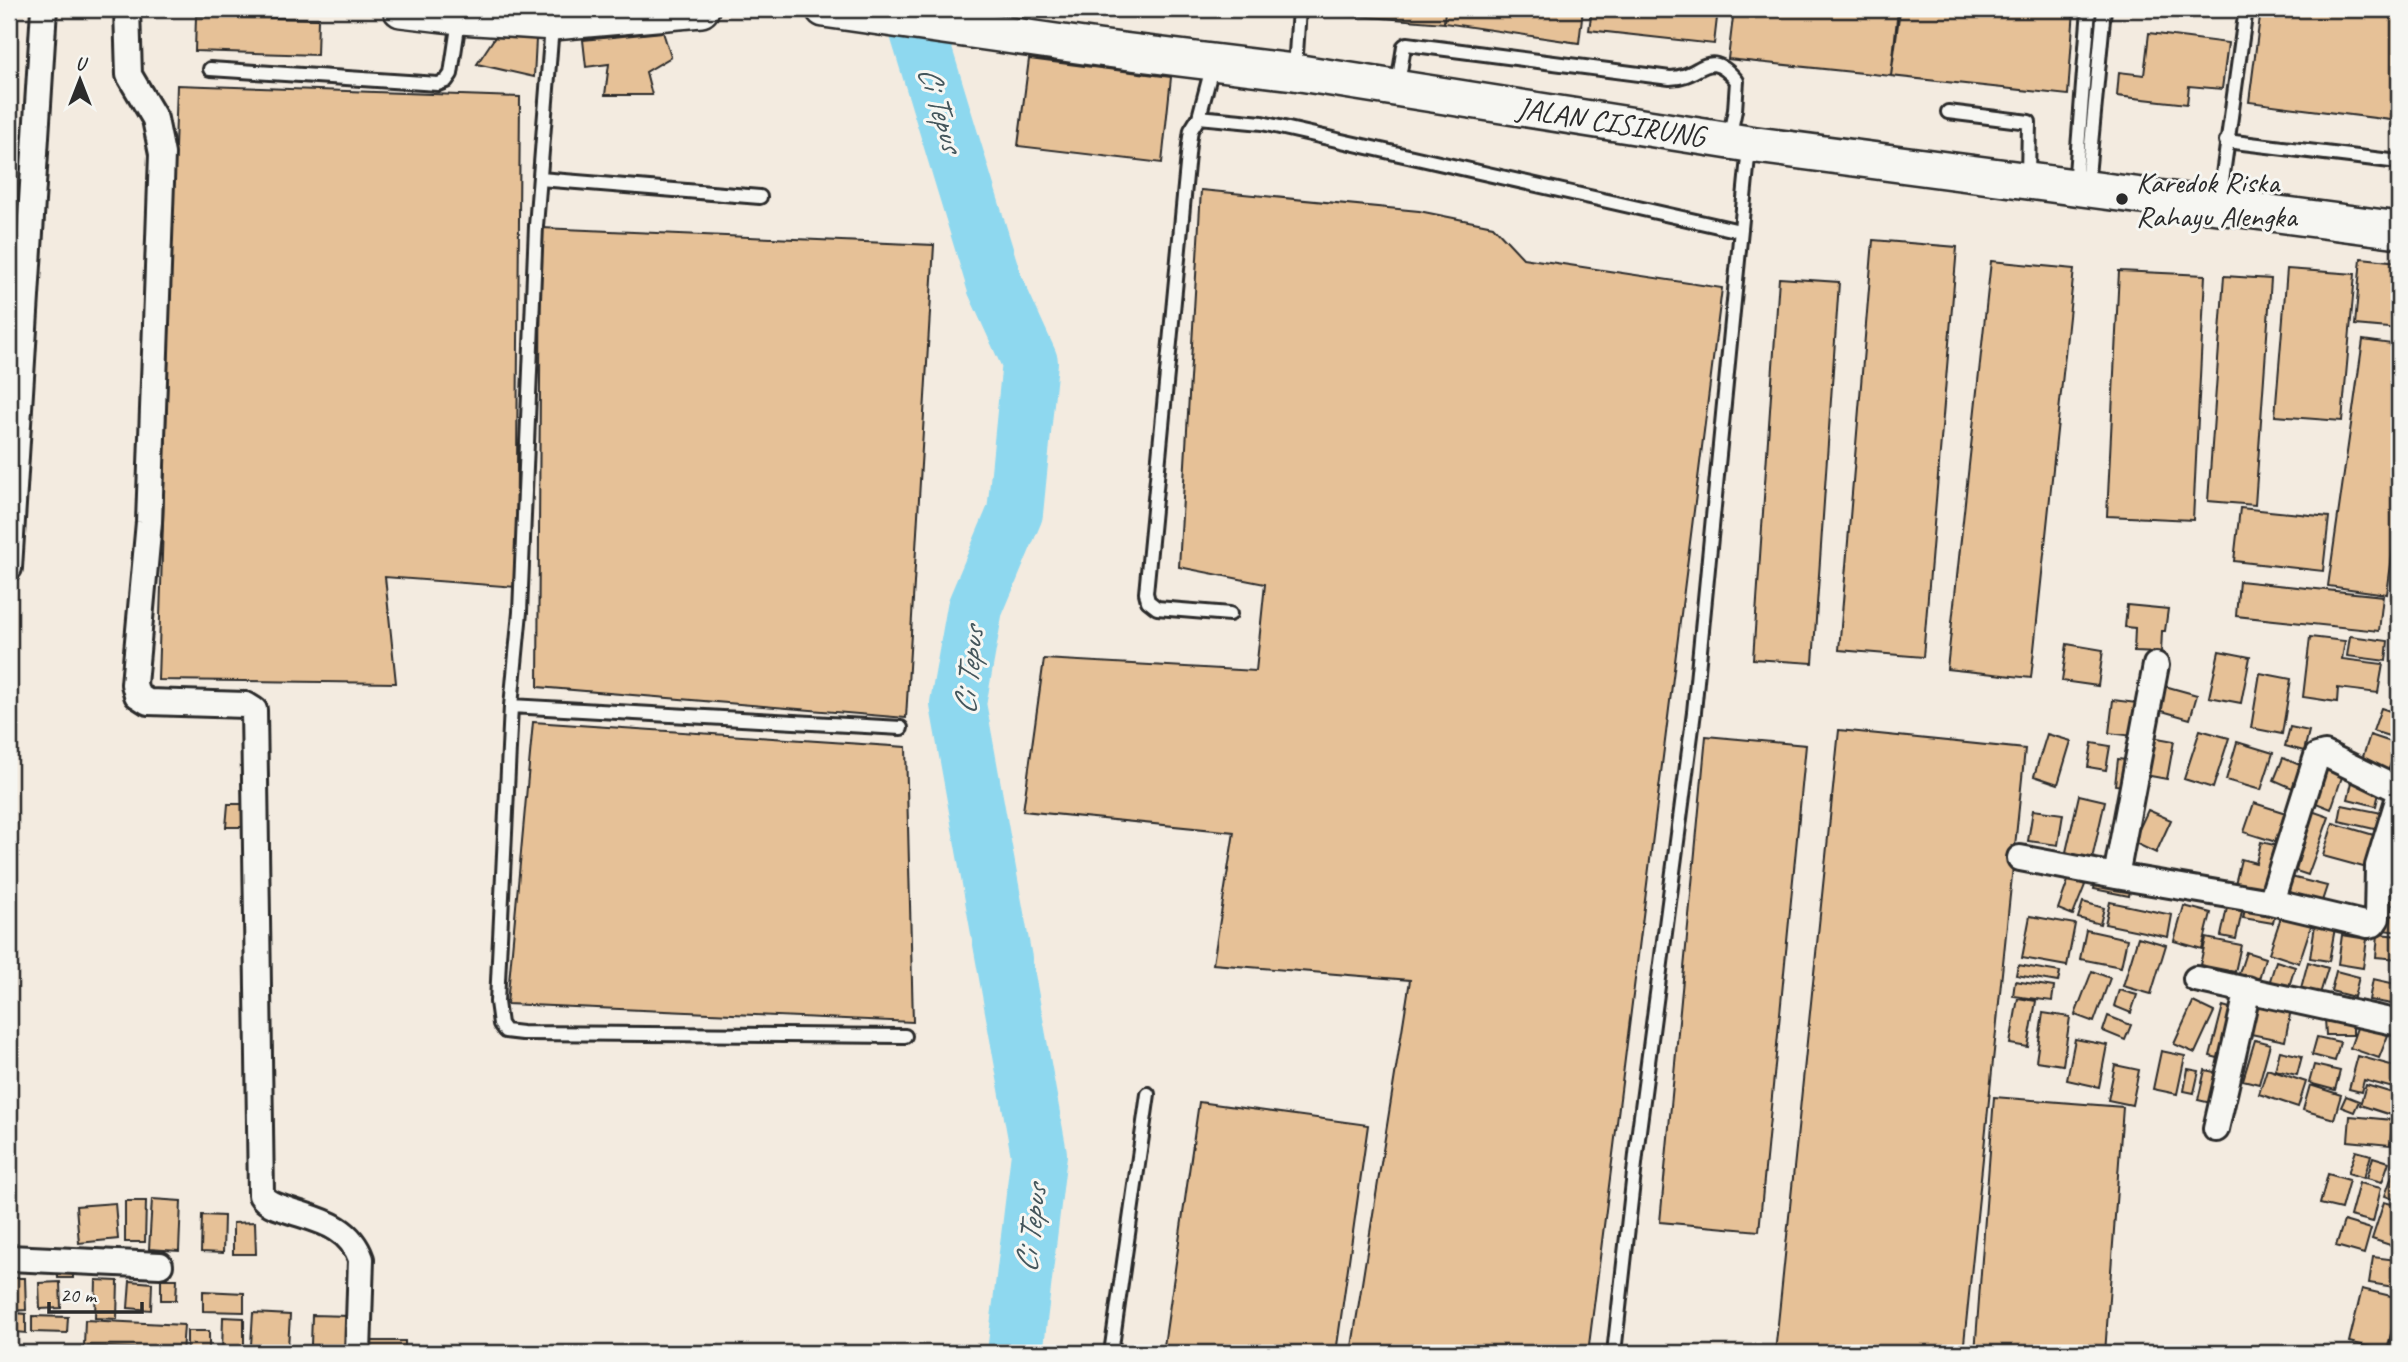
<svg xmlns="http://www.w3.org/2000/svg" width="2408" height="1362" font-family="Caveat,sans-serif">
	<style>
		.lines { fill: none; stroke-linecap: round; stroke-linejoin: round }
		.river { stroke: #8ed8ef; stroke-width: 56 }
		.building { fill: #e6c197; stroke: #2b2b2b; stroke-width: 2 }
		.lane-casing { stroke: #2b2b2b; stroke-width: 18 }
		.street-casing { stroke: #2b2b2b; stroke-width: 30 }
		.secondary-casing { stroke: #2b2b2b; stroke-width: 40 }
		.lane { stroke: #f6f6f2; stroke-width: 12 }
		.street { stroke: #f6f6f2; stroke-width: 24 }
		.secondary { stroke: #f6f6f2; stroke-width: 35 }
		.poi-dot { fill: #2b2b2b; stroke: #f6f6f2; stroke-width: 2.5 }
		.labels { text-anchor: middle; stroke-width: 6; stroke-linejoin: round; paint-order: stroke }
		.street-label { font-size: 30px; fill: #2b2b2b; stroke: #f6f6f2 }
		.poi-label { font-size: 30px; fill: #2b2b2b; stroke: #f6f6f2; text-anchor: start }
		.water-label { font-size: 32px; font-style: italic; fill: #44565c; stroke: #f6f6f2 }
	</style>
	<rect width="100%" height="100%" fill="#f3ebe0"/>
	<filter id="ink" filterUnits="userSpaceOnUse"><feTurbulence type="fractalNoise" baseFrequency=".0143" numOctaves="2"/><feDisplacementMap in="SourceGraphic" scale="14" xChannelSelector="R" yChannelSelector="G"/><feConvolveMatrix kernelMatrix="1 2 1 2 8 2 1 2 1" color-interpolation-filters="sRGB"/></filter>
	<g filter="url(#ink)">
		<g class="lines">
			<!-- river -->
			<path class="river" d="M 911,9 L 995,285 L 1030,362 L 1015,513 L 975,608 L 958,704 L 1039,1154 L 1015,1353"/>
		</g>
		<!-- building -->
		<path class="building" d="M 1307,9 L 1445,9 L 1444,23 L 1307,12 Z
			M 1445,9 L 1583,9 L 1579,43 L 1444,23 Z
			M 1592,9 L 1718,9 L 1714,44 L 1589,30 Z
			M 1734,9 L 1898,9 L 1891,76 L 1728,59 Z
			M 1900,9 L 2074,9 L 2068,95 L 1891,76 Z
			M 2261,9 L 2399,9 L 2399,121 L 2249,102 Z
			M 196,16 L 318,19 L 317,55 L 195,51 Z
			M 663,32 L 671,57 L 646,72 L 652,95 L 605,95 L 609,64 L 586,67 L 583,40 Z
			M 2149,33 L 2228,43 L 2222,89 L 2189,86 L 2187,104 L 2117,96 L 2119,72 L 2144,75 Z
			M 495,37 L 536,39 L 534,77 L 477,64 Z
			M 1029,59 L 1171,77 L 1162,163 L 1018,146 Z
			M 177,85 L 520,97 L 516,587 L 385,577 L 396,683 L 158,680 Z
			M 1201,190 L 1419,211 L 1493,226 L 1523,258 L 1722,288 L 1588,1353 L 1351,1353 L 1410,980 L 1213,964 L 1234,832 L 1023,811 L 1044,659 L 1256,671 L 1265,584 L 1179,567 Z
			M 541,228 L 934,245 L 906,718 L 538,687 Z
			M 1873,240 L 1957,247 L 1923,657 L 1839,650 Z
			M 2361,258 L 2399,262 L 2399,329 L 2355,325 Z
			M 1991,261 L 2074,269 L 2031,678 L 1947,669 Z
			M 2287,269 L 2355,274 L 2342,421 L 2275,416 Z
			M 2119,271 L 2205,275 L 2193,520 L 2107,516 Z
			M 2224,276 L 2271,279 L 2255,505 L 2208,501 Z
			M 1779,278 L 1839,282 L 1813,663 L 1753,659 Z
			M 2363,340 L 2399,345 L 2399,504 L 2387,594 L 2328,586 Z
			M 2240,508 L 2329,517 L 2323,571 L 2234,561 Z
			M 2239,581 L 2383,596 L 2379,631 L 2236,616 Z
			M 2127,605 L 2168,609 L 2165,631 L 2162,631 L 2161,653 L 2134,652 L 2135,628 L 2125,627 Z
			M 2350,636 L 2388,641 L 2386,661 L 2347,656 Z
			M 2310,637 L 2345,641 L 2342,659 L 2383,664 L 2378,693 L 2338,688 L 2337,702 L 2303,697 Z
			M 2067,644 L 2103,650 L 2098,686 L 2062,681 Z
			M 2219,651 L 2250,657 L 2241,703 L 2209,697 Z
			M 2260,673 L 2291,679 L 2282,734 L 2251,728 Z
			M 2161,685 L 2197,695 L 2190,719 L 2155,709 Z
			M 2113,700 L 2145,704 L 2141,737 L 2109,733 Z
			M 2381,708 L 2399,714 L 2392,737 L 2373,731 Z
			M 533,722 L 906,747 L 913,1022 L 507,1004 Z
			M 2290,727 L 2309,731 L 2304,751 L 2285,746 Z
			M 1839,730 L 2025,749 L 1963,1353 L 1775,1353 Z
			M 2200,730 L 2229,738 L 2213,788 L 2184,779 Z
			M 2047,734 L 2071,741 L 2058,784 L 2034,776 Z
			M 2370,735 L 2397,744 L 2387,775 L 2360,766 Z
			M 1706,736 L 1806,745 L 1759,1231 L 1660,1222 Z
			M 2152,737 L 2174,741 L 2167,779 L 2145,775 Z
			M 2237,742 L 2273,753 L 2261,790 L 2226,780 Z
			M 2092,743 L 2110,746 L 2106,770 L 2088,767 Z
			M 2283,758 L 2307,768 L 2297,790 L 2274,780 Z
			M 2118,759 L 2134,761 L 2131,787 L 2115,785 Z
			M 2322,767 L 2343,774 L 2331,809 L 2311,801 Z
			M 2353,778 L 2381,784 L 2376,806 L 2348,799 Z
			M 2079,795 L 2105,801 L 2092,859 L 2066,852 Z
			M 2254,803 L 2289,814 L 2279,843 L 2244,832 Z
			M 228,804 L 250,804 L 250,827 L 226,827 Z
			M 2342,805 L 2387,814 L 2383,831 L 2339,821 Z
			M 2306,809 L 2329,817 L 2308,875 L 2284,867 Z
			M 2033,810 L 2063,814 L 2058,845 L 2028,841 Z
			M 2148,810 L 2171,820 L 2156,853 L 2133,842 Z
			M 2333,823 L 2377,836 L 2367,868 L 2323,856 Z
			M 2261,842 L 2283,847 L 2271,893 L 2235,884 L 2241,859 L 2256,863 Z
			M 2384,874 L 2399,877 L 2399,906 L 2379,903 Z
			M 2097,875 L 2132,882 L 2129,896 L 2094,889 Z
			M 2287,876 L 2327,886 L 2321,904 L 2283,894 Z
			M 2069,878 L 2085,885 L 2073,915 L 2058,909 Z
			M 2083,902 L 2104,908 L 2100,924 L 2078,918 Z
			M 2110,902 L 2172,915 L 2168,937 L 2105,924 Z
			M 2228,903 L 2243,907 L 2236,939 L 2221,936 Z
			M 2246,905 L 2276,910 L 2273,923 L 2243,918 Z
			M 2184,906 L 2211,913 L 2202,949 L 2174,941 Z
			M 2283,911 L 2313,920 L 2299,963 L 2269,953 Z
			M 2384,915 L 2399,916 L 2399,932 L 2382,930 Z
			M 2030,916 L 2075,924 L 2067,966 L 2022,958 Z
			M 2315,925 L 2335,928 L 2329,961 L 2310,958 Z
			M 2086,930 L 2127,939 L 2121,967 L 2080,959 Z
			M 2378,934 L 2399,936 L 2399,959 L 2376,957 Z
			M 2342,935 L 2367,939 L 2363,968 L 2338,964 Z
			M 2138,937 L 2166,945 L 2151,994 L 2123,986 Z
			M 2206,938 L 2241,945 L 2235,972 L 2200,965 Z
			M 2246,952 L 2265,958 L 2257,986 L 2237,980 Z
			M 2276,961 L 2295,967 L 2287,993 L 2268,987 Z
			M 2308,962 L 2328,968 L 2320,994 L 2301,988 Z
			M 2018,965 L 2060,972 L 2058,982 L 2016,975 Z
			M 2092,971 L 2110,978 L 2094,1022 L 2075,1015 Z
			M 2336,971 L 2359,977 L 2354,997 L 2331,991 Z
			M 2373,979 L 2396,984 L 2392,1004 L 2369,1000 Z
			M 2015,981 L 2054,987 L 2052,1001 L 2013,996 Z
			M 2119,990 L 2137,995 L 2131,1013 L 2114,1006 Z
			M 2018,998 L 2036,1001 L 2028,1047 L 2010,1044 Z
			M 2248,999 L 2291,1009 L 2285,1041 L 2241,1032 Z
			M 2193,1002 L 2214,1012 L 2195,1053 L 2174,1044 Z
			M 2223,1006 L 2239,1011 L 2226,1060 L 2210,1056 Z
			M 2043,1013 L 2070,1017 L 2063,1065 L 2036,1061 Z
			M 2108,1016 L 2131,1025 L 2125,1040 L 2103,1031 Z
			M 2353,1018 L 2353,1035 L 2326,1035 L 2325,1019 Z
			M 2358,1025 L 2388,1035 L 2379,1058 L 2350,1048 Z
			M 2317,1037 L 2340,1042 L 2335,1061 L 2312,1055 Z
			M 2075,1039 L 2107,1045 L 2099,1087 L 2067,1080 Z
			M 2255,1040 L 2270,1044 L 2259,1084 L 2243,1080 Z
			M 2161,1051 L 2185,1056 L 2177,1094 L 2153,1089 Z
			M 2280,1051 L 2302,1056 L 2297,1075 L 2275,1070 Z
			M 2358,1056 L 2398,1067 L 2393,1088 L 2364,1080 L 2361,1092 L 2349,1089 Z
			M 2115,1065 L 2139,1070 L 2132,1105 L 2108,1100 Z
			M 2314,1065 L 2340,1071 L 2335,1090 L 2309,1083 Z
			M 2188,1069 L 2199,1071 L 2194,1093 L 2184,1091 Z
			M 2267,1069 L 2306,1082 L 2298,1107 L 2259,1094 Z
			M 2205,1070 L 2219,1073 L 2211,1103 L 2198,1100 Z
			M 2310,1085 L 2341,1095 L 2334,1119 L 2303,1110 Z
			M 2366,1085 L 2399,1095 L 2394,1116 L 2360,1105 Z
			M 2346,1096 L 2359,1101 L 2354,1112 L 2341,1107 Z
			M 1994,1097 L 2123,1107 L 2105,1353 L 1975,1353 Z
			M 1199,1102 L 1368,1125 L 1336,1353 L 1218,1353 L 1164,1346 Z
			M 2350,1116 L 2392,1120 L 2390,1145 L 2348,1141 Z
			M 2397,1121 L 2399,1122 L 2399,1146 L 2392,1145 Z
			M 2356,1151 L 2371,1155 L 2364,1178 L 2348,1173 Z
			M 2373,1157 L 2389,1162 L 2382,1182 L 2367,1178 Z
			M 2393,1173 L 2399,1175 L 2399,1201 L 2385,1196 Z
			M 2328,1174 L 2349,1180 L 2341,1209 L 2320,1204 Z
			M 2359,1183 L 2381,1188 L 2373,1222 L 2350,1216 Z
			M 152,1199 L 181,1201 L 179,1251 L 149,1249 Z
			M 125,1201 L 146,1201 L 145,1242 L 125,1242 Z
			M 2384,1202 L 2399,1206 L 2399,1226 L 2393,1246 L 2372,1239 Z
			M 115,1203 L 118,1239 L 79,1243 L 76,1206 Z
			M 202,1215 L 224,1216 L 223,1253 L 201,1252 Z
			M 2344,1221 L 2371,1229 L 2364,1254 L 2336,1246 Z
			M 255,1222 L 256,1254 L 233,1254 L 233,1223 Z
			M 2373,1257 L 2397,1260 L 2394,1287 L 2369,1283 Z
			M 73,1264 L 73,1278 L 58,1278 L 58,1265 Z
			M 9,1278 L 25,1278 L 26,1310 L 9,1311 Z
			M 161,1279 L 177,1279 L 176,1300 L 161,1300 Z
			M 96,1280 L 118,1281 L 117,1319 L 95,1318 Z
			M 130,1281 L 152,1283 L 151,1310 L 128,1308 Z
			M 60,1282 L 61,1308 L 40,1309 L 39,1283 Z
			M 2362,1289 L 2399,1298 L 2387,1351 L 2349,1342 Z
			M 203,1291 L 244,1293 L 244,1312 L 203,1311 Z
			M 16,1313 L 26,1314 L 26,1333 L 16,1332 Z
			M 253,1313 L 290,1315 L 288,1347 L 251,1345 Z
			M 312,1315 L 349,1316 L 348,1346 L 311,1345 Z
			M 2399,1315 L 2399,1353 L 2387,1353 Z
			M 32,1316 L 68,1317 L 67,1333 L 32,1332 Z
			M 223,1317 L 244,1318 L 244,1353 L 222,1353 Z
			M 85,1320 L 184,1325 L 182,1353 L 153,1353 L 153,1349 L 84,1346 Z
			M 187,1331 L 209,1331 L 209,1353 L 187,1353 Z
			M 367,1341 L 405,1341 L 405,1353 L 367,1353 Z"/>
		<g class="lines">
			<defs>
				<path id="lane" d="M 552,26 L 536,226 L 520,612 L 511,706 L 497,1002 L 500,1024 L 505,1031 L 522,1033 L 905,1036
					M 210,69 L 438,84 L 446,81 L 451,74 L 459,20
					M 1295,69 L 1299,9
					M 1398,85 L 1404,46 L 1407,44 L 1670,78 C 1702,78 1707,45 1737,81 L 1735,110 L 1729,139
					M 1948,112 L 2029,122 L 2028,178
					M 1199,117 L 1213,64
					M 2226,141 L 2399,162
					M 540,179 L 760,197
					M 2075,186 L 2089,9
					M 2087,186 L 2104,9
					M 2219,203 L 2246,9
					M 1230,614 L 1157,608 L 1148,601 L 1146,593 L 1189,144 L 1191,130 L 1199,117 L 1262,123 L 1740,231
					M 511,706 L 901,728
					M 1111,1353 L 1148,1094
					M 1614,1353 L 1637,1146 L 1694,712 L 1749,147"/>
				<path id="street" d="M 127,9 L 129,75 L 155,119 L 162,154 L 149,522 L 134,684 L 137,695 L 148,702 L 246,705 L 254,710 L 261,1195 C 266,1203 275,1206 285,1209 C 316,1220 349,1224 361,1259 L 358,1353
					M 9,568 L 44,9
					M 2399,797 L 2378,866 L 2399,872
					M 2020,858 L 2116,876 L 2271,902 L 2368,925 L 2373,924 L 2377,918 L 2378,866
					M 2116,876 L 2156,665
					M 2271,902 L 2317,756 L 2325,754 L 2399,790
					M 2196,979 L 2399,1023
					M 2216,1129 L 2248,989
					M 9,1258 L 160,1265"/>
				<path id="secondary" d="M 401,9 L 460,16 L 553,22 L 701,9
					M 824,9 L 1098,48 L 1294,72 L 1749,144 L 2399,230"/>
			</defs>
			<!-- lane casing -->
			<use href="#lane" class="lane-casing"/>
			<!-- street casing -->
			<use href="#street" class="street-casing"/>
			<!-- secondary casing -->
			<use href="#secondary" class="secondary-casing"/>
			<!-- lane -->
			<use href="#lane" class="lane"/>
			<!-- street -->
			<use href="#street" class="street"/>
			<!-- secondary -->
			<use href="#secondary" class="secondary"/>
		</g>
	</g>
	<!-- markers -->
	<circle class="poi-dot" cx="2122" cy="199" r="7"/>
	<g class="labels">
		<!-- street labels -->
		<g class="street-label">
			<text transform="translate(1611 122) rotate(9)" y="10">JALAN CISIRUNG</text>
		</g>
		<!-- poi labels -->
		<g class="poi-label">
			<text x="2136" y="192">Karedok Riska<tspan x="2136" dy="34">Rahayu Alengka</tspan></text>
		</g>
		<!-- water labels -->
		<g class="water-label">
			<text transform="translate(941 108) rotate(73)" y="11">Ci Tepus</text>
			<text transform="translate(968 671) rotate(-84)" y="11">Ci Tepus</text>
			<text transform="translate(1030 1229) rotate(-83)" y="11">Ci Tepus</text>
		</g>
	</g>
	<!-- margin -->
	<rect width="2408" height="1362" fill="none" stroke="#f6f6f2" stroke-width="35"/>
	<rect x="18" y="18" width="2373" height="1327" fill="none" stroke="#2b2b2b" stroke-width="2.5" filter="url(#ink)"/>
	<!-- north arrow -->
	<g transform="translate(80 80)" stroke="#f6f6f2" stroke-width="5" paint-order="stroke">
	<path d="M0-5L12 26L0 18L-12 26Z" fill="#2b2b2b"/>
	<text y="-10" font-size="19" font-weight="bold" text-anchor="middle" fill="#2b2b2b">U</text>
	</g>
	<!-- scale -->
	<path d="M49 1302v10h93v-10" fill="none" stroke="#2b2b2b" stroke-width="3.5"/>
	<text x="60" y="1302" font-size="21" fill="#2b2b2b" stroke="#f6f6f2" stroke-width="5" paint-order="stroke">20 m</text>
</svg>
